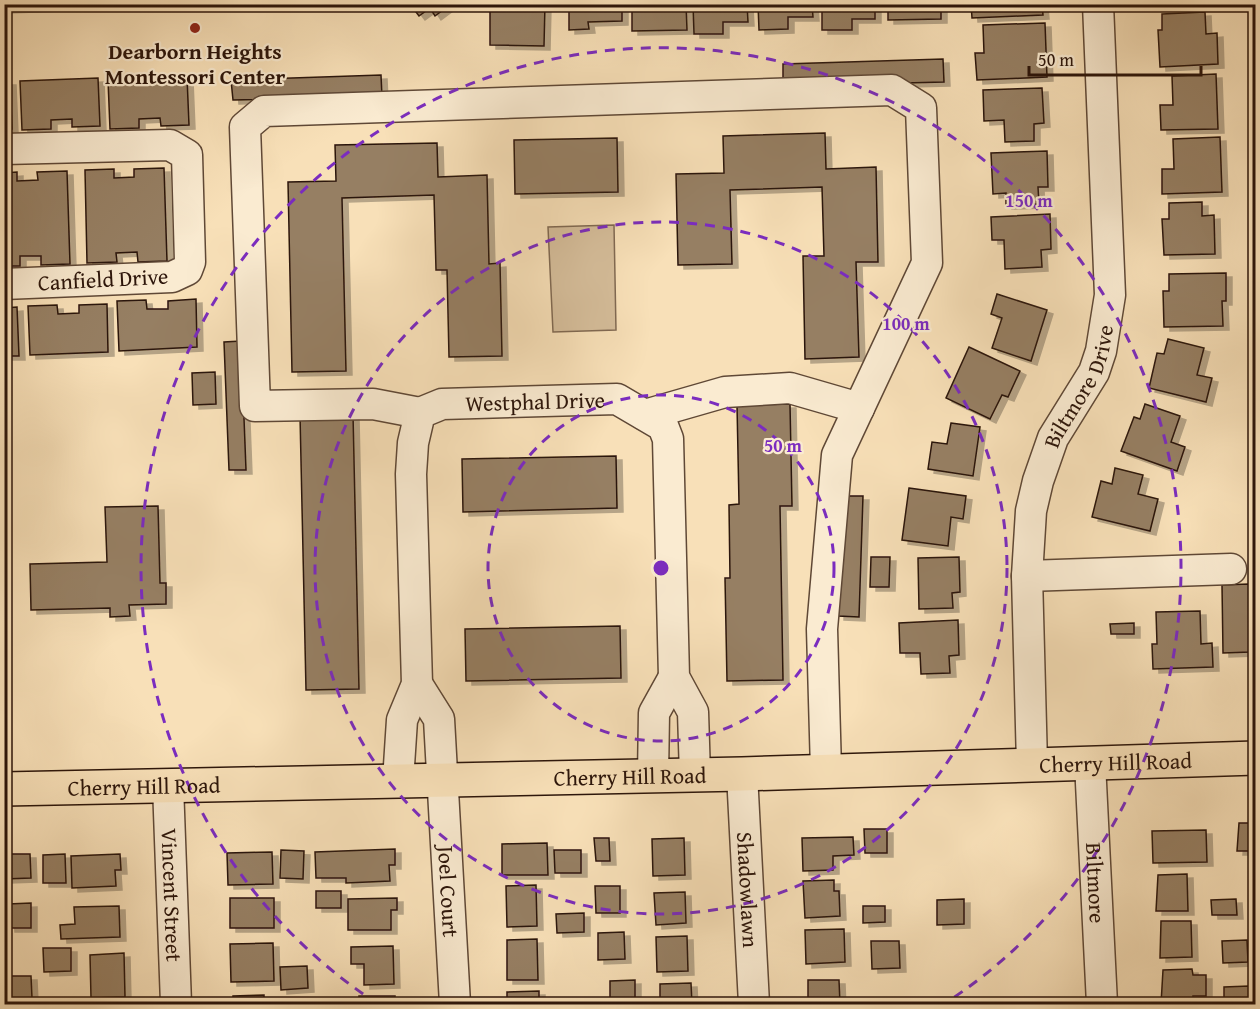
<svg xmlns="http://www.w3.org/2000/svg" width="1260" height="1009" viewBox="0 0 1260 1009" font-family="'Gentium Book Plus',serif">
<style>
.green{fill:#d5bd9a;stroke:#806952;stroke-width:1.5}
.building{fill:#967f64;stroke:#2c150a;stroke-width:1.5;filter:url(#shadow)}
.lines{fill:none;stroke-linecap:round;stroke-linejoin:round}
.minor-casing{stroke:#5f4836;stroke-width:33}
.major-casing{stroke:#2c150a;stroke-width:36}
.minor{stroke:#faebd1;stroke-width:30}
.major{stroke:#f8e0b8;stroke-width:33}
.ring{fill:none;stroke:#7b2cbf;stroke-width:3;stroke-dasharray:10 8}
.poi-dot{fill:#8f2418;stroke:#faebd1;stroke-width:2}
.labels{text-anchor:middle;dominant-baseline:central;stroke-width:4.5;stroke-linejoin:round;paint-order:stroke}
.poi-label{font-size:22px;font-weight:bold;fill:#2c150a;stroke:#faebd1}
.street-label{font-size:22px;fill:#2c150a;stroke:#faebd1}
.centre{fill:#7b2cbf;stroke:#faebd1;stroke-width:3}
.ring-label{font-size:18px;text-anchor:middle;font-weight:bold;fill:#7b2cbf;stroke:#faebd1;stroke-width:4.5;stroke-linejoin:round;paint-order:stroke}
</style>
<defs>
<filter id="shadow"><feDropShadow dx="6" dy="4" stdDeviation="0" flood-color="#0004"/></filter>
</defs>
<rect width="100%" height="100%" fill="#f8e0b8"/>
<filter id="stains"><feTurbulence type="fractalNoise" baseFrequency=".00333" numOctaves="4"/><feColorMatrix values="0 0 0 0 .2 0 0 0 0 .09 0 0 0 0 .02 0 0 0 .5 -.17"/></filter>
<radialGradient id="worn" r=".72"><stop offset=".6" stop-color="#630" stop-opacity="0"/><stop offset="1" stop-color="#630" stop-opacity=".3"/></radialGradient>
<path class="green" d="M614,225L616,330L553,332L548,227Z"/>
<g class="building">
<path d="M4,4H135L4,9Z"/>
<path d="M410,4H451L435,16L430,8L419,16Z"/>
<path d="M490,4H545L544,46L490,45Z"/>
<path d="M569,4H622V21L588,22L589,29L569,30Z"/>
<path d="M632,4H686L687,30L632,31Z"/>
<path d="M693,4H747L748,22H723V34H694Z"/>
<path d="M758,4H812L813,17H788V29L759,30Z"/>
<path d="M822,4H875V19H852V30H822Z"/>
<path d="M888,4H941V19L888,20Z"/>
<path d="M971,4H1042L1043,15L972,18Z"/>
<path d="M1205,12L1206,34L1217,33L1218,64L1160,67L1158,30H1162V14Z"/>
<path d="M1045,23L1047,77L977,80L975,53H984L983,25Z"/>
<path d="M943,59L944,82L783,86V64Z"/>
<path d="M1216,74L1218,129L1161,130L1160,105H1173L1172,76Z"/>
<path d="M381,75L382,97L233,100L231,80Z"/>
<path d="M187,77L189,125L161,126L160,118L139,119V128L110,129L108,80Z"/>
<path d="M98,78L100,126L72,127V119L51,120V129L22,130L20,81Z"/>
<path d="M4,81H10L12,129L4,130Z"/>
<path d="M1042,88L1044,123L1034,124V141L1005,142L1004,120L984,121L983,90Z"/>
<path d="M825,133L826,169L876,167L878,262H856L859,357L805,359L803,256H824L822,187L730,190L732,264L678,265L676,174L724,173L723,136Z"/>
<path d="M1220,137L1222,192L1162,194V169H1174L1173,139Z"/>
<path d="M617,138L618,192L515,194L514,140Z"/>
<path d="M437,143L438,177L487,175L489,264L500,263L502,356L449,357L447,270H436L434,195L342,198L346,371L292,372L288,182L336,181L335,145Z"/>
<path d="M1047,151L1048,187H1038L1039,204L1006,205V193L993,194L991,153Z"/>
<path d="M164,168L167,261L138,262L137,252L116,253L117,262L87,263L85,170L114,169V178L134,177V169Z"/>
<path d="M67,171L70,264L41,265V256H20V266H4V173L17,172V181L38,180L37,172Z"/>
<path d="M1202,202V216L1214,215L1215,254L1164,255L1162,219H1169V203Z"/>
<path d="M1050,214L1051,249L1041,250L1042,267L1005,269L1004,240H992L991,217Z"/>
<path d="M1226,273V301H1222L1223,326L1164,327L1163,291H1169V274Z"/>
<path d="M997,294L1047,310L1031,361L992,348L1002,318L991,314Z"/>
<path d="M196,299L197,347L119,351L117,301L146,300L147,309H168V301Z"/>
<path d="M107,304L108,352L30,355L28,306L57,305L58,314L79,313V305Z"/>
<path d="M17,307L19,356H4V308Z"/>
<path d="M1168,339L1204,348L1197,375L1212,378L1206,402L1149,388L1157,353L1164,354Z"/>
<path d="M241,341L246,470H229L224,342Z"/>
<path d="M969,347L1020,371L1008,397L1002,395L990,419L946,398Z"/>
<path d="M215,372L216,404L193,405L192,373Z"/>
<path d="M790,404L792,506H780L783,680L727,681L725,578H730L729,505L739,504L737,405Z"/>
<path d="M1145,404L1180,416L1171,442L1185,447L1177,471L1121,451L1134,417L1140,419Z"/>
<path d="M353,414L359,689L306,690L300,415Z"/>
<path d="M951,423L980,427L973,476L928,469L932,442L947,444Z"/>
<path d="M616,456L617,508L463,512L462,459Z"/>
<path d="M1115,468L1143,475L1138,494L1158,499L1150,531L1092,517L1101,481L1112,484Z"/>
<path d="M909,488L966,496L963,519L951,517L948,546L902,540Z"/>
<path d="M842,496H863L859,617L838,616Z"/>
<path d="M158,506L160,583H166V604L129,605L130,616L110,617V608L31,610L30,564L107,562L105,507Z"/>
<path d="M871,557H890L889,587H870Z"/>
<path d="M959,557L960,592L952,593L953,608L919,609L918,558Z"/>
<path d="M1249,584L1250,652L1223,653L1222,585Z"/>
<path d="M1200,611L1201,644L1212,643L1213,667L1153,669L1152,644H1157L1156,612Z"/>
<path d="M958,620L959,655L949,656L950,673L921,674L920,653H900L899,623Z"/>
<path d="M1134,623V634H1111L1110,624Z"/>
<path d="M620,626L621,678L466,681L465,629Z"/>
<path d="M1239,823H1254L1253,851H1237Z"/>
<path d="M864,829H887V853H865Z"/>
<path d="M1206,830L1207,862L1153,863L1152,831Z"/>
<path d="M853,837L854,855L833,856V870L803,871L802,838Z"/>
<path d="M594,838H609L610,861H596Z"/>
<path d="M684,838L685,875L653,876L652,839Z"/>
<path d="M547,843L548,875H502V844Z"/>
<path d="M395,849V865H389L390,881L346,883V878H316L315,852Z"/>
<path d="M281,850L304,851L303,879L280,878Z"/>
<path d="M554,850H581V873H555Z"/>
<path d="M272,852L273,884L228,885L227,853Z"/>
<path d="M4,854H30L31,878L4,879Z"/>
<path d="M65,854L66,883H43V855Z"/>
<path d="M120,854L121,870H115L116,886L72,888L71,856Z"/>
<path d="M1187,874L1188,911H1156L1158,875Z"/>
<path d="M834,880V891H839L840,916L805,918L803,881Z"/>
<path d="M536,885L537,926L507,927L506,886Z"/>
<path d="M595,886H620V913H596Z"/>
<rect x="316" y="891" width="25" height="17"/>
<path d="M685,892L686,923L656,925L654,893Z"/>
<rect x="230" y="898" width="44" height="30"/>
<path d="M397,898V910H391V930H348V899Z"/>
<path d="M964,899V924L937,925V900Z"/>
<path d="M1236,899L1237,915H1212L1211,900Z"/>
<path d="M31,903V928H9L8,904Z"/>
<path d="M119,906L120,937L61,939L60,925L75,924L74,907Z"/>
<path d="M863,906H885V922L863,923Z"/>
<path d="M584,913V932L557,933L556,914Z"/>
<path d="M1161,921H1191L1192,957L1160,958Z"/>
<path d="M844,929L845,962L806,964L805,930Z"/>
<path d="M624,932L625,959L598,960V933Z"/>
<path d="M687,936L688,971L657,972L656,937Z"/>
<path d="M537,939L538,980H507V940Z"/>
<path d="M1247,940L1248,962L1223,963L1222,941Z"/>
<path d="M871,941H899L900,968L872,969Z"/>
<path d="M273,943L274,981L231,982L230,944Z"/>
<path d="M393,946L394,984L364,985V964H351V947Z"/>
<path d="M43,948H71V971L44,972Z"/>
<path d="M124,953L125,997L91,998L90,955Z"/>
<path d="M307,966L308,988L281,990L280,967Z"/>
<path d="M1192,969L1193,975H1206V996H1193V1004H1161L1163,970Z"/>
<path d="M8,976H31L32,998H9Z"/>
<path d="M635,980V998L610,999V981Z"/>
<path d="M808,980H839L840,1004H808Z"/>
<path d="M691,983L692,1004H660V984Z"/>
<path d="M1249,986V1002L1224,1003V987Z"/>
<path d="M539,991V1004H507V992Z"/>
<path d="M264,995V1004H233V996Z"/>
<rect x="359" y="996" width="36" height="8"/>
<rect x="859" y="998" width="25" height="6"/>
<rect x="46" y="1001" width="24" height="3"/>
</g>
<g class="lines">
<g class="minor-casing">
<g id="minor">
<path d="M4,149L170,145L187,155L190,262L187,270L172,277L4,284"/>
<path d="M420,413L373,404L255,406L245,127L264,111L892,90L921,108L927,263L837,455L822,629L826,770"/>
<path d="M645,415L725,392L790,388L859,408"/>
<path d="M1027,576L1231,569"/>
<path id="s1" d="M417,684L439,719L455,1004"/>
<path id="s2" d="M1090,763L1102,1004"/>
<path id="s3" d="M1032,764L1027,576L1031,511L1038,481L1053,438L1094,372L1101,351L1110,295L1098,4"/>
<path id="s4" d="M742,774L754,1004"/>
<path d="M653,776L654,713L674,677"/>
<path id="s5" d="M398,781L402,720L417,684L411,474L413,443L420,413L442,404L617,399L663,426L668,439L674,677L693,712L695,775"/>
<path id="s6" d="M168,785L176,1004"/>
</g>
</g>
<g class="major-casing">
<g id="major">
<path id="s7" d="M4,789L742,774L1256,758"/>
</g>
</g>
<use href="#minor" class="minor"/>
<use href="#major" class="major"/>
</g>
<g class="ring">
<circle cx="661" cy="568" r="173"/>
<circle cx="661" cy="568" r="346"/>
<path d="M378 1004A520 520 0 1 1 944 1004"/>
</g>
<circle class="poi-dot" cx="195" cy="28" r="6"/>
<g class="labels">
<g class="poi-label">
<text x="195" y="51">Dearborn Heights<tspan x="195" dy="25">Montessori Center</tspan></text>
</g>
<g class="street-label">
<text transform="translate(103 279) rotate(-3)">Canfield Drive</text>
<text stroke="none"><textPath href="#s3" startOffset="388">Biltmore Drive</textPath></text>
<text stroke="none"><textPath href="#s5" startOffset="489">Westphal Drive</textPath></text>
<text stroke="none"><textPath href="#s7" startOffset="1112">Cherry Hill Road</textPath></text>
<text stroke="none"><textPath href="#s7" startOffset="626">Cherry Hill Road</textPath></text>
<text stroke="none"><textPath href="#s7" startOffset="140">Cherry Hill Road</textPath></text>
<text stroke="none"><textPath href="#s2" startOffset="120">Biltmore</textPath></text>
<text stroke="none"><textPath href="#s4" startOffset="116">Shadowlawn</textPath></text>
<text stroke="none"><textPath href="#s1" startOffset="214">Joel Court</textPath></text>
<text stroke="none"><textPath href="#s6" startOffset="110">Vincent Street</textPath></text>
</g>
</g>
<circle cx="661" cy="568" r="9" class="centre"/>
<g class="ring-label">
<text x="1029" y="207">150 m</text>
<text x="906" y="330">100 m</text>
<text x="783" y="452">50 m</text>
</g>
<rect width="1260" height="1009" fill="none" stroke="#f8e0b8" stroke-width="24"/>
<rect x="6" y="6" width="1248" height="997" fill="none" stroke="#2c150a" stroke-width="3"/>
<rect x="12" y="12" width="1236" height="985" fill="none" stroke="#2c150a" stroke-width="1.5"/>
<path d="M1029 66v9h172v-9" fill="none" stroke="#2c150a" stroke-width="3"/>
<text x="1038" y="66" font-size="18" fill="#2c150a" stroke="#faebd1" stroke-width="4.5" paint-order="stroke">50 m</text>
<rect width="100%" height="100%" filter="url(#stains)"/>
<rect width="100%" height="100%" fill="url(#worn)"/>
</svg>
